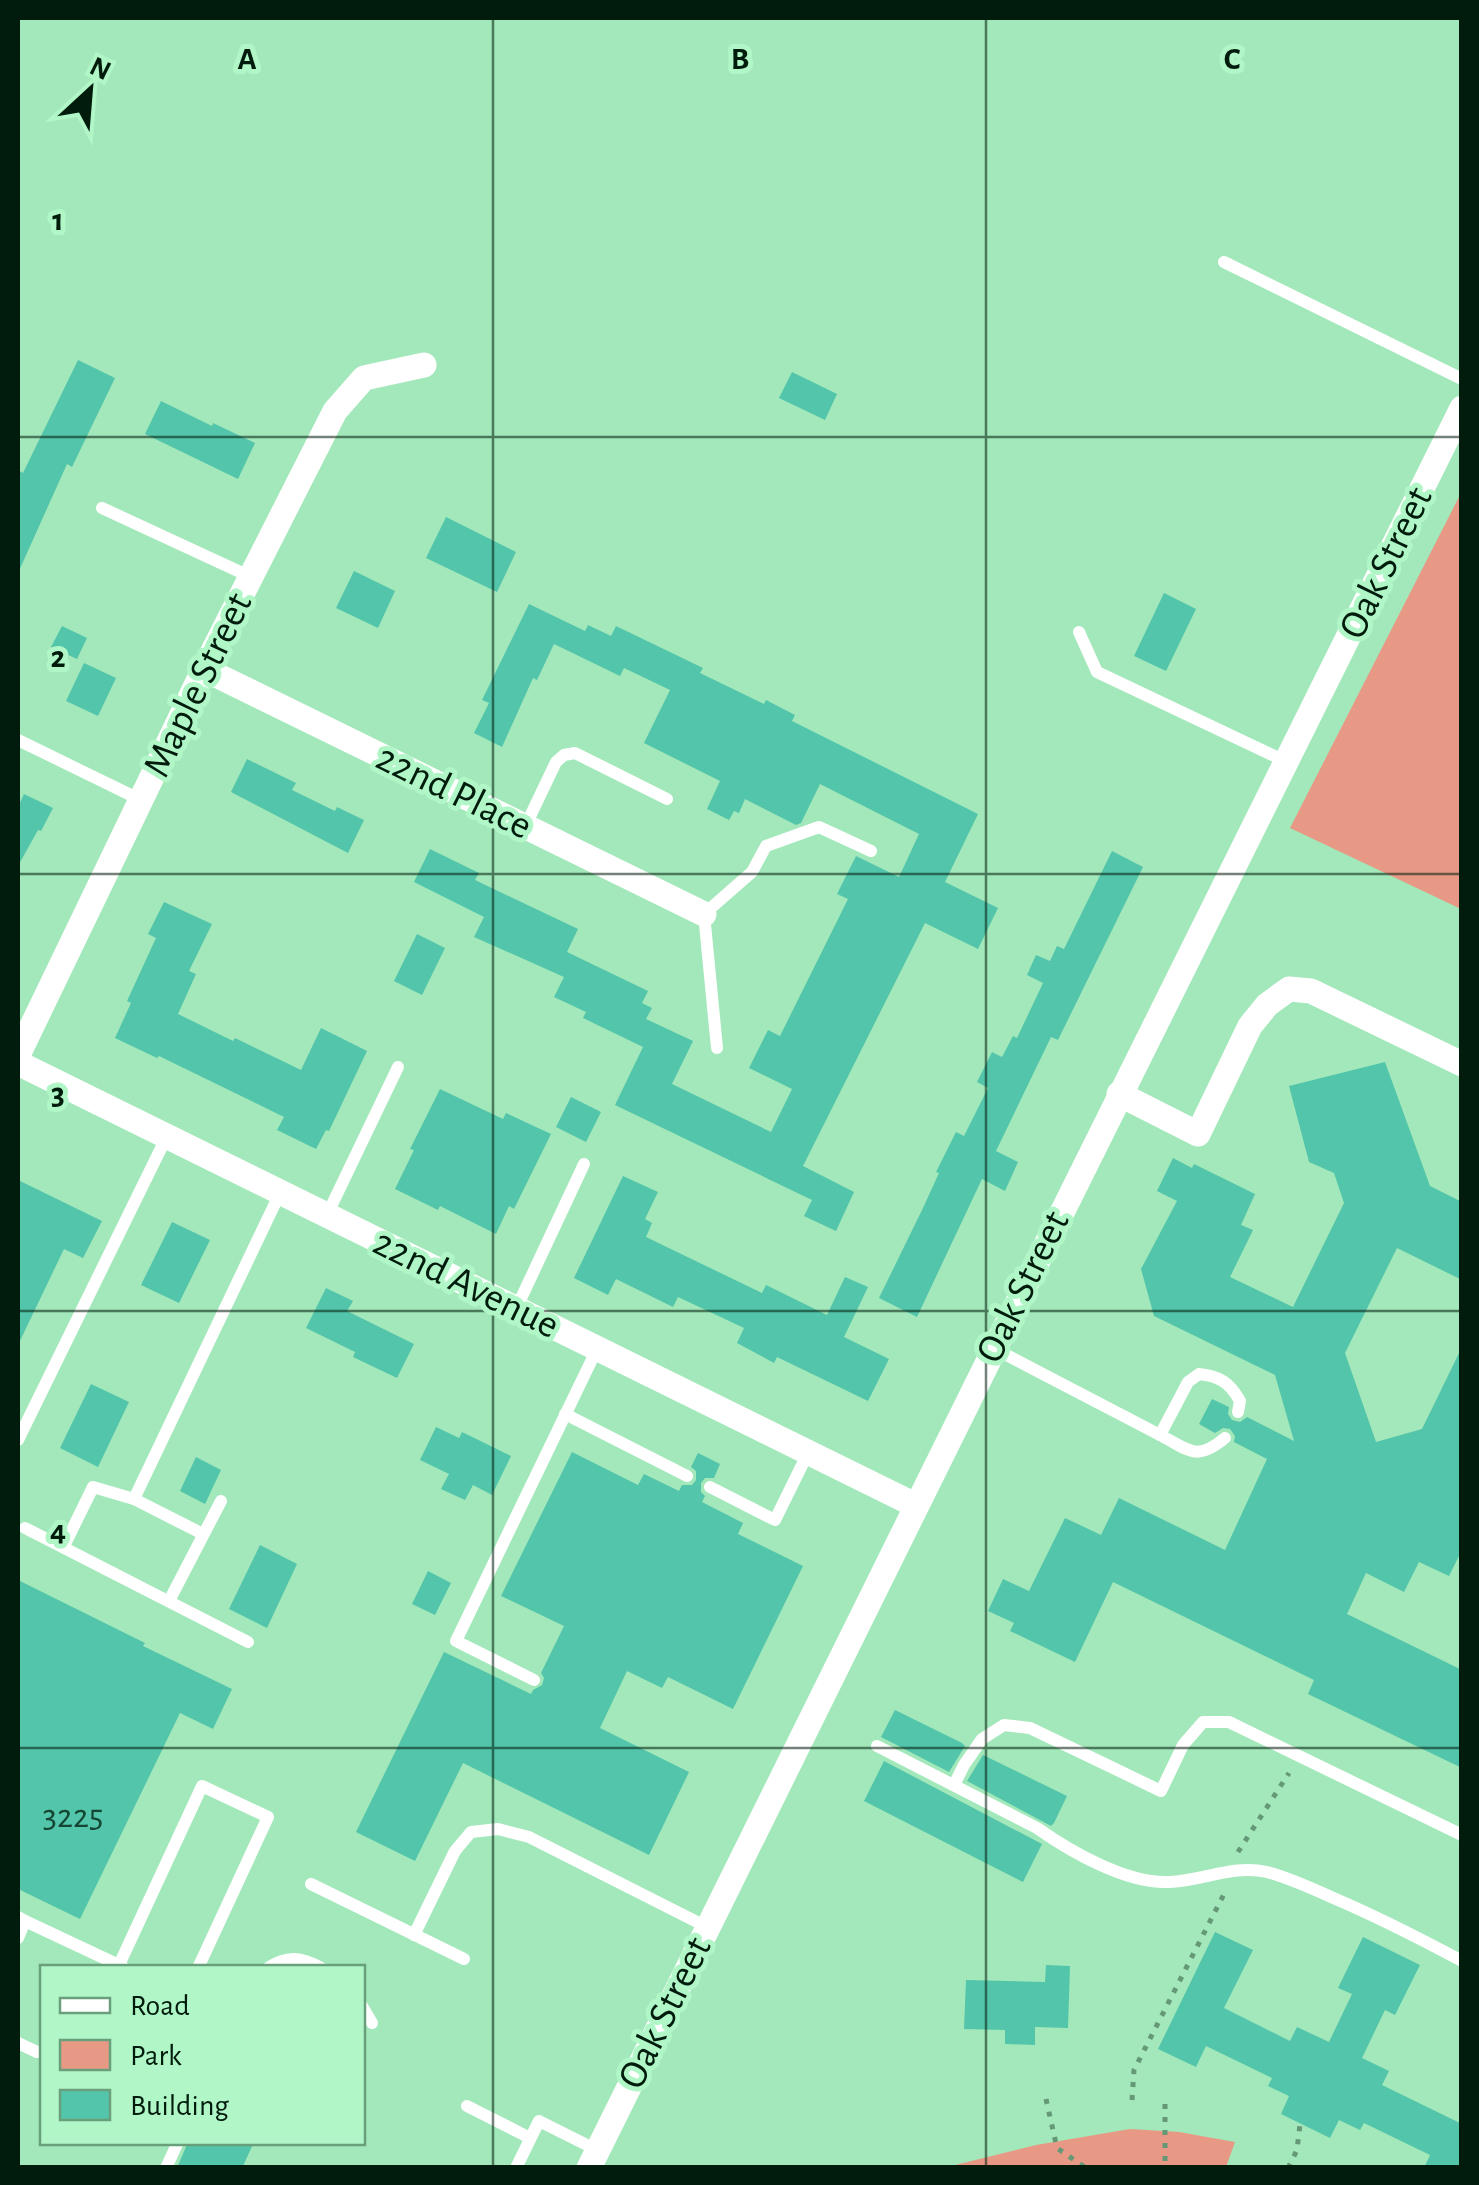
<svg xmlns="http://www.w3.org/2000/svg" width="1479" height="2185" viewBox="0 0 1479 2185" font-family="'Alegreya Sans',sans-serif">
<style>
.green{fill:#e89985}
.building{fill:#52c5aa}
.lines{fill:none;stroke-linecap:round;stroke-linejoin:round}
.path{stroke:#649876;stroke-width:5;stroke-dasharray:5 8;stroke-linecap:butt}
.service{stroke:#fff;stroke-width:12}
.minor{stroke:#fff;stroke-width:25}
.grid{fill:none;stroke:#011c0c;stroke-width:2.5;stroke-opacity:0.55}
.labels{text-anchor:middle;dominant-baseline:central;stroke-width:10;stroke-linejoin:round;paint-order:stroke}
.number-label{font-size:35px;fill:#154634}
.street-label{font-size:40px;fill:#011c0c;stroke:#b0f6c7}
.grid-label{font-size:32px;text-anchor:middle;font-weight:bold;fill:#011c0c;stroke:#b0f6c7;stroke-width:10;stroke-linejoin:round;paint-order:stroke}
</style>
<rect width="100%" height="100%" fill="#a3e8ba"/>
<g class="green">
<path d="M1461,493V909L1290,828Z"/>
<path d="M1130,2129L1179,2132L1235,2142L1226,2167H947L1036,2145Z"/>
</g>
<g class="building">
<path d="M78,360L115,378L72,467L67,464L18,573V470L23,473Z"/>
<path d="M792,372L837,394L825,420L779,398Z"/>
<path d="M161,401L212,426L213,423L255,443L238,479L145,434Z"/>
<path d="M446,517L516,552L497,592L426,558Z"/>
<path d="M354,571L395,591L378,628L336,608Z"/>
<path d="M1164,593L1196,609L1166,671L1134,656Z"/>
<path d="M529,604L585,631L588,625L611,636L616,626L703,668L700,673L764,704L766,700L795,715L792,721L978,814L945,882L998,908L978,949L925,923L803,1166L854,1192L836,1231L804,1216L812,1200L615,1105L643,1047L583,1018L586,1012L554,997L564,977L474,937L484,917L414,882L430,849L479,873L475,880L578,929L567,952L648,991L642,1003L652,1008L646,1019L693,1041L672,1084L771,1132L792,1089L749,1068L768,1030L780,1036L848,899L837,894L856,856L899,877L919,834L820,784L801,823L796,825L745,799L739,813L734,811L729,820L707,809L720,781L644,743L670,690L624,668L620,676L554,644L537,680L533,678L502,747L474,733L489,703L482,700Z"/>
<path d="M62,626L87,638L77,659L51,647Z"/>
<path d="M84,663L116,678L98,716L66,701Z"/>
<path d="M247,759L296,783L292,790L335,811L337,807L364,820L348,853L231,792Z"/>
<path d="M24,794L53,808L41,831L38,830L18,866V807Z"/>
<path d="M1112,851L1143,867L1058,1040L1051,1037L996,1151L1018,1162L1005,1191L982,1179L917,1317L879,1298L923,1208L939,1173L936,1172L956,1132L964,1136L988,1088L977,1082L992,1052L1002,1057L1013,1036L1017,1038L1043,983L1027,975L1036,955L1050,961L1057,946L1064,949Z"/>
<path d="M164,902L212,924L189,971L196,974L178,1014L233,1041L235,1038L301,1070L321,1028L367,1051L329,1131L326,1130L316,1149L277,1130L284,1117L159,1056L157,1058L115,1038L131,1003L127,1001L156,938L148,934Z"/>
<path d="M417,934L445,948L422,995L394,981Z"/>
<path d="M1385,1062L1430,1186L1462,1202V1280L1397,1248L1345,1353L1376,1442L1422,1429L1462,1347V1550L1449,1576L1419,1562L1404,1592L1366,1573L1347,1614L1462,1670V1768L1308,1694L1314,1680L1113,1582L1075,1662L1010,1631L1014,1623L988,1611L1003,1579L1029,1591L1065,1518L1101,1535L1119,1498L1225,1550L1267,1459L1234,1442L1235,1436L1230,1429L1223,1428L1215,1433L1199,1424L1212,1399L1229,1407L1228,1414L1232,1420L1240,1422L1247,1417L1294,1441L1275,1375L1154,1316L1141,1269L1177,1201L1157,1191L1173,1158L1192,1168L1194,1164L1255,1194L1241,1225L1253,1230L1230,1277L1293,1307L1344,1203L1334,1173L1309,1162L1289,1086Z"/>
<path d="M440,1089L503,1119L506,1113L551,1134L514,1209L509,1206L496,1234L440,1206L438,1210L395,1189L414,1150L410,1149Z"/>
<path d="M571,1097L601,1112L586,1142L556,1127Z"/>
<path d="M623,1176L658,1192L645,1219L652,1223L646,1237L762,1293L766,1285L827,1315L845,1277L868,1287L844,1337L889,1359L868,1401L777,1357L774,1363L737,1343L744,1328L678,1297L673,1307L616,1279L608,1295L574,1278Z"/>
<path d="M18,1180L102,1221L83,1258L64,1249L18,1345Z"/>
<path d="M172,1222L210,1240L179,1303L141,1285Z"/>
<path d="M326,1288L353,1301L347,1311L414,1344L397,1378L353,1357L355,1352L306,1328Z"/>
<path d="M91,1384L129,1402L98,1467L60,1448Z"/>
<path d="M436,1427L459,1438L462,1432L511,1456L492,1495L473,1485L465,1500L441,1489L449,1474L420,1460Z"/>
<path d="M572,1452L638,1485L644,1474L679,1491L682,1485H692L696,1480V1471L691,1467L698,1453L720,1464L714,1478H705L701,1483V1492L705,1496L702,1502L743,1523L738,1534L803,1566L733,1709L668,1677L662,1688L627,1671L600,1728L689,1772L649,1855L463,1763L415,1861L356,1832L444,1652L531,1694L533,1690L542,1685L544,1678L541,1673L564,1626L501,1596Z"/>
<path d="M196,1457L221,1470L205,1504L180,1491Z"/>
<path d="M260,1545L297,1564L267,1628L229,1609Z"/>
<path d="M428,1571L451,1583L435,1615L412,1604Z"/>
<path d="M18,1580L145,1643L143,1646L232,1689L213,1729L180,1713L80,1919L18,1889Z"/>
<path d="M895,1710L962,1743L965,1746L949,1772L881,1737Z"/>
<path d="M983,1755L1067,1796L1054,1823L1051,1826L967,1781Z"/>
<path d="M884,1761L1042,1844L1023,1882L864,1801Z"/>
<path d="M1215,1932L1253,1950L1224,2008L1290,2041L1297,2027L1329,2042L1352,1994L1338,1988L1363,1937L1420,1965L1395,2015L1385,2010L1362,2058L1389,2071L1382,2085L1462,2124V2168H1424L1430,2155L1364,2123L1360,2130L1339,2120L1330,2138L1281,2114L1289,2096L1268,2086L1272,2078L1206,2046L1196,2067L1158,2049Z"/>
<path d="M1046,1965L1070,1966L1068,2028L1035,2027V2045L1005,2044V2030L964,2029L966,1980L1045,1982Z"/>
<path d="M188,2142H254L242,2168H177Z"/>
</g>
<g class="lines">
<g class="path">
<path d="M1238,1852L1289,1773"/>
<path d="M1046,2099L1057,2148L1086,2168"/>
<path d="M1132,2100L1134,2070L1224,1894"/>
<path d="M1165,2104V2168"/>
<path d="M1288,2168L1297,2150L1300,2124"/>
</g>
<g class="service">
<path d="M1224,262L1462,379"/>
<path d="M102,508L251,577"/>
<path d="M1079,632L1097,672L1287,762"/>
<path d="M18,740L141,800"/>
<path d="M525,827L556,762L564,755L575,753L667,799"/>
<path d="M717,1048L704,914L752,872L766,846L819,827L871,851"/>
<path d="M327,1215L398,1067"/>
<path d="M516,1309L584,1164"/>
<path d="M993,1348L1160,1435"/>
<path d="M565,1414L687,1476"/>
<path d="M1225,1438C1196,1462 1189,1450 1160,1435L1188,1382L1199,1374C1220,1376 1230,1383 1240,1401L1238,1412"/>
<path d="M18,1440L167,1136"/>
<path d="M710,1487L775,1520L808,1453"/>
<path d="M134,1499L203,1534"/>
<path d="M25,1528L248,1642"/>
<path d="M64,1546L93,1487L134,1499L280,1193"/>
<path d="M169,1601L221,1501"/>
<path d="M534,1680L456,1641L597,1349"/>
<path d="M877,1746L1037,1828C1071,1852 1127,1884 1169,1882C1203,1881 1233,1864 1267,1872C1289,1878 1311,1888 1331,1897C1376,1916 1419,1938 1462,1961"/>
<path d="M954,1785L964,1765L982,1739L1004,1725L1030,1728L1161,1791L1183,1745L1203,1722H1229L1462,1835"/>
<path d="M311,1884L464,1959"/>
<path d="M18,1917L25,1921L18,1938"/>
<path d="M25,1921L123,1967"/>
<path d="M414,1935L455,1851L471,1832L498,1829L529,1837L707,1927"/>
<path d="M119,1965L202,1786L268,1817L198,1968"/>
<path d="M268,1968C287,1955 302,1957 321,1968"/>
<path d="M362,2006L372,2023"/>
<path d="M18,2043L37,2052"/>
<path d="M467,2106L530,2138"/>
<path d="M166,2168L178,2142"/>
<path d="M516,2168L539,2121L597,2150"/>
</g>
<g class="minor">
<path d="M204,669L704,914"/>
<path d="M18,1055L204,669L335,411L364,378L424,365"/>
<path d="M18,1063L915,1505"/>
<path d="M1119,1094L1198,1134L1250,1026L1267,1005L1289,989L1311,991L1462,1064"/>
<path d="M589,2168C876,1579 1173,996 1462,408"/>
</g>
</g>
<path class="grid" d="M493,18V2168M986,18V2168M18,437H1462M18,874H1462M18,1311H1462M18,1748H1462"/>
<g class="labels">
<g class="number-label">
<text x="73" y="1816">3225</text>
</g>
<g class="street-label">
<text transform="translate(1386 563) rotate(-64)">Oak Street</text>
<text transform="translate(198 685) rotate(-64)">Maple Street</text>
<text transform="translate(454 792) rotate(26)">22nd Place</text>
<text transform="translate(466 1284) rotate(26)">22nd Avenue</text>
<text transform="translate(1023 1287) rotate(-64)">Oak Street</text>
<text transform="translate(665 2013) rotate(-64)">Oak Street</text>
</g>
</g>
<g class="grid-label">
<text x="247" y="69">A</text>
<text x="740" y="69">B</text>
<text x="1232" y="69">C</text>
<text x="58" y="230">1</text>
<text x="58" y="667">2</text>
<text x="58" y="1104">3</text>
<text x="58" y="1541">4</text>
</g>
<rect width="1479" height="2185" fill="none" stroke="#011c0c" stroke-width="40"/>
<rect x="40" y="1965" width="325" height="180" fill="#b0f6c7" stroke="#6a9f7c" stroke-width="2.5"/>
<rect x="60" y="1998" width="50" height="15" fill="#ffffff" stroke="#6a9f7c" stroke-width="2.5"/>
<text x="130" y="2015" font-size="30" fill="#011c0c">Road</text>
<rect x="60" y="2040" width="50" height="30" fill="#e89985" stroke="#6a9f7c" stroke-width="2.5"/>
<text x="130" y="2065" font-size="30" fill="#011c0c">Park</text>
<rect x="60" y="2090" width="50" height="30" fill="#52c5aa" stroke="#6a9f7c" stroke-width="2.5"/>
<text x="130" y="2115" font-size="30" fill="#011c0c">Building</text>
<g transform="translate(90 90) rotate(26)" stroke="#b0f6c7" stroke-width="8" paint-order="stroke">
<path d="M0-8L18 38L0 25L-18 38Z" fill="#011c0c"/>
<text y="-15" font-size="28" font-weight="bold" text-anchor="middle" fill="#011c0c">N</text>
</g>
</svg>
